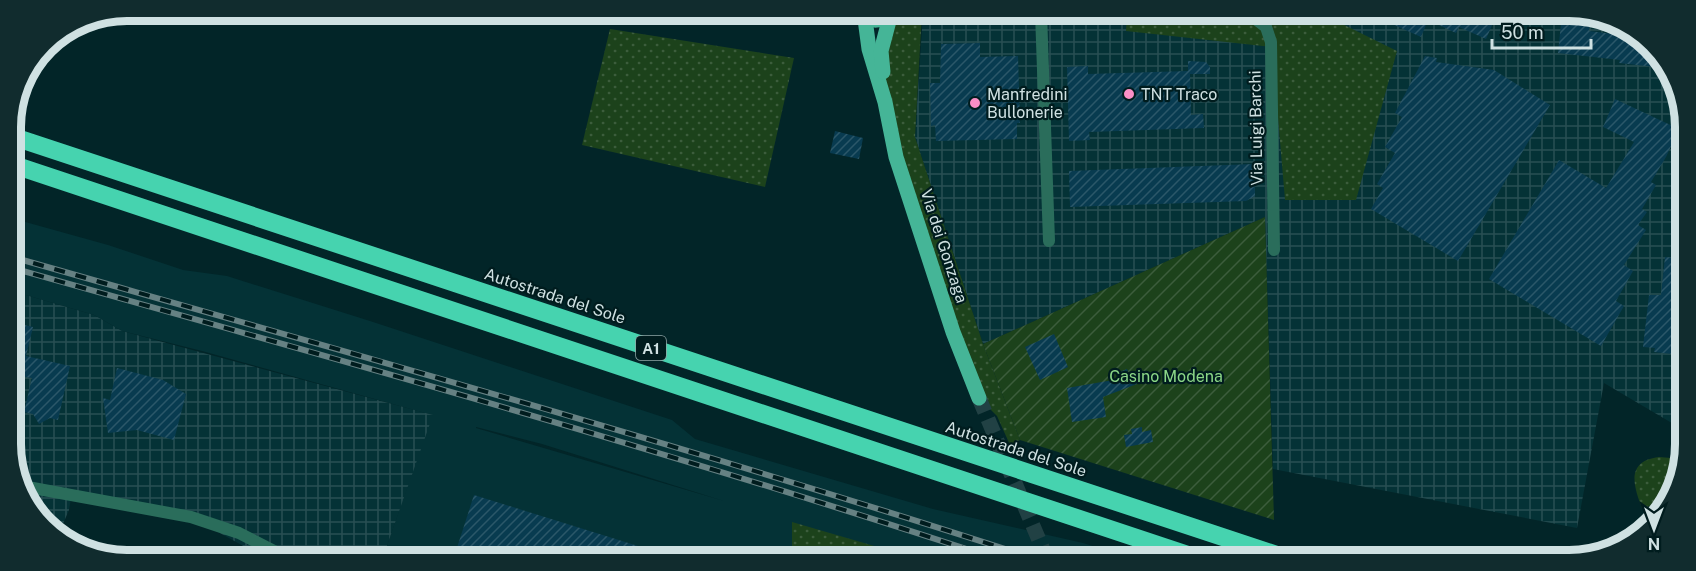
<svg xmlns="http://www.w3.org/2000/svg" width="1696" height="571" viewBox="0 0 1696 571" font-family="'Public Sans',sans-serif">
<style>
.built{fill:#043236;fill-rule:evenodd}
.industrial{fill:url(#industrial-grid)}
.grass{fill:url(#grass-dots)}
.garden{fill:url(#garden-furrows)}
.building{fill:url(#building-hatch)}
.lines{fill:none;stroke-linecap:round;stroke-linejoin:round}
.major-tunnel{stroke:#214144;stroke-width:15;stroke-dasharray:15 8;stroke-linecap:butt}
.minor{stroke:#2a6d5b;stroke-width:12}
.major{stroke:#45b597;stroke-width:15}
.highway{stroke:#46d3af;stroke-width:18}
.rail-casing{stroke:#668183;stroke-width:6}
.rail{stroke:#001c1e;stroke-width:4;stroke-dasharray:11;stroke-linecap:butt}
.poi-dot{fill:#fb8fc6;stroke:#001c1e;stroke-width:2}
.labels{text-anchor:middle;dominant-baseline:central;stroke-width:4.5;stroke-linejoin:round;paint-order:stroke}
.shield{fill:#001c1e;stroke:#91a6a7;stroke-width:1.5}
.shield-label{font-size:15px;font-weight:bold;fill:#cfe1e2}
.poi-label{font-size:16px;fill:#cfe1e2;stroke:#001c1e;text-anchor:start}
.street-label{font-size:16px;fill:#cfe1e2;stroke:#001c1e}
.park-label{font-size:16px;fill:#8bd787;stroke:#001c1e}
.rim{fill:none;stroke:#cfe1e2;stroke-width:8}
</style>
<defs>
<pattern id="industrial-grid" width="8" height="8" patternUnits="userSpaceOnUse" patternTransform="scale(1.5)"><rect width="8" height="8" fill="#043236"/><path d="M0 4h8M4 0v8" fill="none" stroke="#284f53"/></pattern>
<pattern id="grass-dots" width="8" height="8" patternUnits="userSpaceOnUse" patternTransform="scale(1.5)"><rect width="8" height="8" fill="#1c421b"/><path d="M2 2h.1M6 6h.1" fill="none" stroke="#3c5d3c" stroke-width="1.8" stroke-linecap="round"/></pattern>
<pattern id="garden-furrows" width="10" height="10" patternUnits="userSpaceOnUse" patternTransform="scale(1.5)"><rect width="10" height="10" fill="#1c421b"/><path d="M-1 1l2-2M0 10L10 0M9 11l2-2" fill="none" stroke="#3c5d3c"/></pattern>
<pattern id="building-hatch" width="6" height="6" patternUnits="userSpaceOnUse" patternTransform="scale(1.5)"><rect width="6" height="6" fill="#083b50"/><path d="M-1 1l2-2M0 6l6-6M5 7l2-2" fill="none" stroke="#2b5769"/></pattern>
</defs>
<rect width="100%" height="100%" fill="#022528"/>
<path class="built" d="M11,218L108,245L183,270L227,276L370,321L672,420L695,439L933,509L1083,543L1135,559L383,557L432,415L202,351L122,331L94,315L12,291ZM476,427L542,444L724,501L476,428Z"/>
<g class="industrial">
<path d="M923,13L1600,15L1656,50L1683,104L1682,429L1604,383L1577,528L1273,469L1265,217L983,344L915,137Z"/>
<path d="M12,291L94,315L122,331L433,415L383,557H263L191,517L71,498L69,510L59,533L40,521L13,467Z"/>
</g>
<g class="grass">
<path d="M899,13H922L915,137L983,344L1020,440L1010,445L997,416L979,398L896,157L881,51Z"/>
<path d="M1127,13L1322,14L1397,51L1356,200H1285L1272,47L1126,31Z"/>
<path d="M610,29L794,58L765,187L582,145Z"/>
<path d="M1659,457L1671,458L1681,463V475L1657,511L1654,505L1642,508C1633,485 1626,461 1659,457Z"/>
<path d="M792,522L919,559L792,558Z"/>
</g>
<path class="garden" d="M1265,217L1274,520L1020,440L983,344Z"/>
<g class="building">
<path d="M1370,14H1497L1486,39L1459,27L1456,33L1428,20L1421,37Z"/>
<path d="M1562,14L1591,15L1589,31L1622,35V29L1656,50L1665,68L1619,63L1620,60L1558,53Z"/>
<path d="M980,43V57L1018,56L1020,123H1017V139L936,141L935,125L931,126L930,83H940L941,44Z"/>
<path d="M1425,56L1437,58L1436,62L1494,70L1550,105L1458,261L1371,209L1383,188L1377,184L1395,153L1385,147L1402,117L1395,113Z"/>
<path d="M1188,61L1206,62L1210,67V74H1190L1191,115L1203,114L1204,128L1089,132L1090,140L1069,141L1067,67L1088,66V74L1188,71Z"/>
<path d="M1615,99L1679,129L1666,157L1651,182L1656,185L1642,209L1647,212L1638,225L1646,230L1624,265L1633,271L1616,301L1624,306L1601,346L1489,279L1559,160L1606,188L1634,142L1603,127Z"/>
<path d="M835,131L863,138L859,159L830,153Z"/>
<path d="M1254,164L1255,196L1246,201L1070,207L1069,171Z"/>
<path d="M1665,257L1683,259L1682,355L1654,352L1655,348L1643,347L1649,295H1661Z"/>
<path d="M12,322L33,327L26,356L70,366L58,420L50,418L39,424L33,414L24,412L32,378L12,375Z"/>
<path d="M1054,334L1068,367L1040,380L1025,347Z"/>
<path d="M117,368L163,380L186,394L174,440L137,430L108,433L103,398L110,400Z"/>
<path d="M1127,369L1129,374L1138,371L1142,382L1103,397L1106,417L1072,422L1067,388L1119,379L1117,373Z"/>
<path d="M1142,427V432L1151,430L1153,442L1126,447L1124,435L1132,434L1131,429Z"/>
<path d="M474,495L667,555L666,558L454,557Z"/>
</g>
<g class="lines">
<path class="major-tunnel" d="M979,398L1047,559"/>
<g class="minor">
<path d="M671,12C704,19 734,18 767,12"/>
<path d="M1041,13L1049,241"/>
<path d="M1249,14L1266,27L1271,42L1274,250"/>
<path d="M22,486L191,517L239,533L286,557"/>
</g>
<g class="major">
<path d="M853,13C867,22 882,23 896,13"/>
<path d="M865,19L869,49L885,102L896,157L953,332L979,398"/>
<path d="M883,72L881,51L890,17"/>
</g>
<g class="highway">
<path d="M11,136L1292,560"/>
<path d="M11,164L1200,559"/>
</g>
<g class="rail-casing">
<g id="rail">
<path d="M12,257C354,354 697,449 1036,559"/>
<path d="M12,268C341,360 671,452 997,559"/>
</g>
</g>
<use href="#rail" class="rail"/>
</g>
<g class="poi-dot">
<circle cx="1129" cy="94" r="6"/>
<circle cx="975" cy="103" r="6"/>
</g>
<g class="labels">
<rect class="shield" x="636" y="336" width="30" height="24" rx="4.5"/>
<g class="shield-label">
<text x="651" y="348">A1</text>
</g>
<g class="poi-label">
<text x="987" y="94">Manfredini<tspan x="987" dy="18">Bullonerie</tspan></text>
<text x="1141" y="94">TNT Traco</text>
</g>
<g class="street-label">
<text transform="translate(1256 128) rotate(-91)">Via Luigi Barchi</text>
<text transform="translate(944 246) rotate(72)">Via dei Gonzaga</text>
<text transform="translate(555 296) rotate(18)">Autostrada del Sole</text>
<text transform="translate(1016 449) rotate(18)">Autostrada del Sole</text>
</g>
<g class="park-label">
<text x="1166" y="376">Casino Modena</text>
</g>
</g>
<path d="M0 0H1696V571H0ZM127 21H1569A106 106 0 0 1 1675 127V444A106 106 0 0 1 1569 550H127A106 106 0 0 1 21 444V127A106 106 0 0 1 127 21Z" fill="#112c2e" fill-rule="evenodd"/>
<path class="rim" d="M127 21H1569A106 106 0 0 1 1675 127V444A106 106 0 0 1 1569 550H127A106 106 0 0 1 21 444V127A106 106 0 0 1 127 21Z"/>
<g transform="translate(1654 529) rotate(180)" stroke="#001c1e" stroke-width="4.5" paint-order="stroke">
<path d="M0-4.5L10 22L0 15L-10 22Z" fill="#cfe1e2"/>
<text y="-9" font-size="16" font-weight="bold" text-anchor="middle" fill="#cfe1e2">N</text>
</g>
<path d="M1492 39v9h99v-9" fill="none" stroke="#cfe1e2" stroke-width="3"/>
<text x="1501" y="39" font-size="18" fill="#cfe1e2" stroke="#001c1e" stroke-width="4.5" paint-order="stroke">50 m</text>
</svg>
